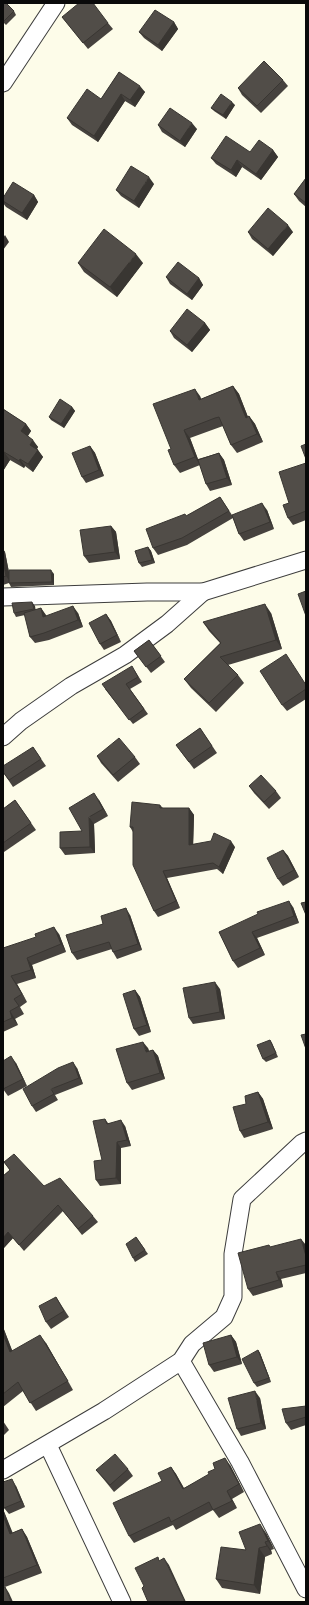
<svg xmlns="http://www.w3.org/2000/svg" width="309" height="1605" viewBox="0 0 309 1605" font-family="Literata,serif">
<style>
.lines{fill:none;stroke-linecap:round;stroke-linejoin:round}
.minor-casing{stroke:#3d3d3d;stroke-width:19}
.minor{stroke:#fff;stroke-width:17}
.wall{fill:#46423e}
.shaded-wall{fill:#393632}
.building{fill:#514d48;stroke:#393632}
</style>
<rect width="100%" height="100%" fill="#fdfce9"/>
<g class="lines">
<g class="minor-casing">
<g id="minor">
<path d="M3,83L56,3"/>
<path d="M3,597L147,592H203L306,560"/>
<path d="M3,737L21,721L71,686L125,655L167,624L203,592"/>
<path d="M181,1361L240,1462L306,1589"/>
<path d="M48,1445L122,1602"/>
<path d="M3,1470L104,1411L181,1361L192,1344L224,1317L233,1297V1254L242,1199L302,1143L306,1141"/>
</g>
</g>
<use href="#minor" class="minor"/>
</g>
<g class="wall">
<path d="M3,3L14,11L16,15L6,25L3,22Z"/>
<path d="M62,17L108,23L113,29L88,49L67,23Z"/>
<path d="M174,22L178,29L162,51L144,38L139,32Z"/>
<path d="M119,72L145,92L135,107L125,101L98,142L72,125L67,118L101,99Z"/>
<path d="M283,80L288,86L261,113L242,95L238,88Z"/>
<path d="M235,105L226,119L214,111L211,108Z"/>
<path d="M158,125L197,129L185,147L162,132Z"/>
<path d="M273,150L278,157L261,180L242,167L236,177L216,164L211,158L250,152Z"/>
<path d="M306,178V207L299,201L294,194Z"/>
<path d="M154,184L139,208L121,196L116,190Z"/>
<path d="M34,195L38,202L27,220L6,207L3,203V198Z"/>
<path d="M248,232H293L273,256L252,239Z"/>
<path d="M78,263H143L117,297L84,272Z"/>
<path d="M166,277L199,278L203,285L192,300L170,284Z"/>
<path d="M205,323L210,330L192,352L174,338L170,331Z"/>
<path d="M233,386L239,394L248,417L249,416L255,424L263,442L237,453L231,445L223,426L190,438L198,459L219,453L224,460L232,485L210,491L206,484L200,465L180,473L174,465L171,449L200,396L201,399Z"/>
<path d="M72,407L75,411L64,428L51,420L49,417Z"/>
<path d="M3,409L26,424L31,431L28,436L38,447L37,449L43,457L33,472L25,466L24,468L10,460L3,471Z"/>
<path d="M90,446L95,453L104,476L86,483L82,477Z"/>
<path d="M306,463V520L293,525L288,518L289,503Z"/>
<path d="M220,497L232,515L267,510L274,529L244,541L239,534L233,518L187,545L158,555L153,548L187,516Z"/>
<path d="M111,526L116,532L120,559L89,563L84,556Z"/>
<path d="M148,547L151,551L155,563L142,567L139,563Z"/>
<path d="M3,549L5,552L9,572L54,574V585L11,587L9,583L3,585Z"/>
<path d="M35,606V610L41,608L46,616L78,613L83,627L49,640L35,643L30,637L25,615L16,617L14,613Z"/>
<path d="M271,613L282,649L228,665L238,675L244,683L216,712L191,688L184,679L220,643L209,631L203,622Z"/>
<path d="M106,614L111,621L121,642L104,650L100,644Z"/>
<path d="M149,640L165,662L151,673L134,651Z"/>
<path d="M135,671L142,682L130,689L148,714L133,724L105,689Z"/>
<path d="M306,685V699L287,711L282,705Z"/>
<path d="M200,728L217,753L194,769L176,745Z"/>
<path d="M33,747L46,766L13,787L3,772Z"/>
<path d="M97,756L135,757L140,764L118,782L101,763Z"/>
<path d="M249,786L276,791L281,798L269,809L254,793Z"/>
<path d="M15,800L36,830L4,852L3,850V809Z"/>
<path d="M99,800L108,816L94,824L95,853L65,855L60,848L82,831Z"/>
<path d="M160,805L163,808H189L194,815L193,844L235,847L223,874L217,869L167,878L180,908L158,917L154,911L133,832L130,827Z"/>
<path d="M283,850L288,856L299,877L283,886L278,879Z"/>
<path d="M293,907L299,923L257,938L265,955L238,968L233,961L219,932Z"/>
<path d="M130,915L142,950L117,959L113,952L112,949L77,960L72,953L103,924Z"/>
<path d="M59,934L66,952L32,965L36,978L17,984L27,1002L20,1007L24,1014L15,1019L18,1025L3,1032V948Z"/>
<path d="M220,989L225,1019L193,1024L189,1018Z"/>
<path d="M135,990L140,997L151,1032L139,1036L134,1029Z"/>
<path d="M270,1040L272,1043L278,1057L266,1062L263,1059Z"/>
<path d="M148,1048L149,1051L153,1050L158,1056L165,1079L132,1090L127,1083Z"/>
<path d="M16,1063L27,1086L8,1096L3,1089Z"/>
<path d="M77,1068L83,1084L55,1095L58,1100L36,1112L32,1106Z"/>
<path d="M258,1092L263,1099L273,1129L244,1138L240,1131L246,1104Z"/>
<path d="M105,1119L108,1123L125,1126L131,1146L121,1148V1184L100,1186L96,1180L102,1160Z"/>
<path d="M4,1162L93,1216L98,1222L82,1235L63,1211L24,1251L13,1238L3,1249V1176L10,1170Z"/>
<path d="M136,1237L148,1254L135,1262L133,1258Z"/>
<path d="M306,1245V1273L281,1279L283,1287L253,1296L248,1289L270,1247Z"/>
<path d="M56,1297L69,1317L51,1329L46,1322Z"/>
<path d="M3,1327L12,1351L46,1343L73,1390L36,1411L23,1391L3,1407Z"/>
<path d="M231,1335L236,1342L242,1364L214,1372L209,1365Z"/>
<path d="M258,1350L260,1353L271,1382L257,1387L254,1383Z"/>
<path d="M260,1398L266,1429L241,1436L237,1429Z"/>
<path d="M306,1406V1425L291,1430L286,1423Z"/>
<path d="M3,1421L9,1430L3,1436Z"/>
<path d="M230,1465L244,1492L232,1499L237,1508L219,1518L213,1510L176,1530L173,1525L134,1543L129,1536L162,1481L171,1467L176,1474L184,1488Z"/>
<path d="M128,1469L133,1476L114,1492L101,1476L96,1470Z"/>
<path d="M16,1486L25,1507L9,1514L4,1508Z"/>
<path d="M3,1509L12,1533L22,1529L27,1537L42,1573L5,1587L9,1593L3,1585Z"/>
<path d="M266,1533L274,1549L271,1550L272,1554L265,1557L260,1594L222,1588L216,1579L246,1550Z"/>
</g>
<g class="shaded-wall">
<path d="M174,22L178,29L162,51L158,45Z"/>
<path d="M140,86L145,92L135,107L130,100Z"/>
<path d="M121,94L125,101L98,142L94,136Z"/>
<path d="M232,102L235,105L226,119L223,115Z"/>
<path d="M192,123L197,129L185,147L180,141Z"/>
<path d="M273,150L278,157L261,180L256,174Z"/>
<path d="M237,160L242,167L236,177L231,170Z"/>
<path d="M149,177L154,184L139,208L134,201Z"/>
<path d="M34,195L38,202L27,220L22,213Z"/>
<path d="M288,225L293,232L273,256L268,249Z"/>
<path d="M5,235L9,242L3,250V238Z"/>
<path d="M136,254L143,263L117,297L110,287Z"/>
<path d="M199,278L203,285L192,300L187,294Z"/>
<path d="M205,323L210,330L192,352L187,345Z"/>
<path d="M233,386L239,394L251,425L246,418Z"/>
<path d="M195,389L200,396L204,408L199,400Z"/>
<path d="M72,407L75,411L64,428L61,424Z"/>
<path d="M249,416L255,424L263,442L257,434Z"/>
<path d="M26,424L31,431L26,438L21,431Z"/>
<path d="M184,430L190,438L200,465L195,457Z"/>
<path d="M33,440L38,447L35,452L30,445Z"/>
<path d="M90,446L95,453L104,476L99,470Z"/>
<path d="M38,450L43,457L33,472L28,464Z"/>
<path d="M4,452L10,460L3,471V455Z"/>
<path d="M219,453L224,460L232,485L227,478Z"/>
<path d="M20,459L25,466L24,468L19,461Z"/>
<path d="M262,503L267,510L274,529L270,522Z"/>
<path d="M111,526L116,532L120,559L115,552Z"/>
<path d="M148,547L151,551L155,563L152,560Z"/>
<path d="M3,549L5,552L11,583L6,576L3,560Z"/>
<path d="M51,570L54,574V585L52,582Z"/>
<path d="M32,602L35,606L36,612L34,609Z"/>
<path d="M265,604L271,613L282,649L276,640Z"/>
<path d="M73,606L78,613L83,627L78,620Z"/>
<path d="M41,608L46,615L48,623L43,617Z"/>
<path d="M106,614L111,621L121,642L117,635Z"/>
<path d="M94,793L99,800L108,816L103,809Z"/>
<path d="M189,808L194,815L193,851L189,845Z"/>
<path d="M89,817L94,824L95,853L90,847Z"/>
<path d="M231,841L235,847L223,874L219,867Z"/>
<path d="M283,850L288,856L299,877L294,870Z"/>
<path d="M163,871L167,878L180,908L176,901Z"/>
<path d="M289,901L293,907L299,923L294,916Z"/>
<path d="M126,908L130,915L142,950L138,944Z"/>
<path d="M54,927L59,934L66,952L61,944Z"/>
<path d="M252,932L257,938L265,955L260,948Z"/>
<path d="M27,958L32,965L36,978L31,970Z"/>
<path d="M11,976L17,984L27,1002L22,994Z"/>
<path d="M215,982L220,989L225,1019L220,1012Z"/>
<path d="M135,990L140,997L151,1032L147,1025Z"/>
<path d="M10,1011L15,1019L18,1025L12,1018Z"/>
<path d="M143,1042L148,1048L151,1059L146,1052Z"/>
<path d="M153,1050L158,1056L165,1079L160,1073Z"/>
<path d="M11,1056L16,1063L27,1086L23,1079Z"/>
<path d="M73,1062L77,1068L83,1084L79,1078Z"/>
<path d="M258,1092L263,1099L273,1129L268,1122Z"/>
<path d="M121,1120L125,1126L131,1146L127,1140Z"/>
<path d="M117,1142L121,1148V1184L116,1178Z"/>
<path d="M8,1232L13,1238L3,1249V1238Z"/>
<path d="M301,1239L306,1245V1256Z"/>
<path d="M276,1272L281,1279L283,1287L279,1280Z"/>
<path d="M3,1327L16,1360L10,1352L3,1334Z"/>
<path d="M40,1335L46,1343L73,1390L68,1381Z"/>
<path d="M231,1335L236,1342L242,1364L237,1357Z"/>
<path d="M258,1350L260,1353L271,1382L269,1378Z"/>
<path d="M255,1391L260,1398L266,1429L261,1423Z"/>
<path d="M225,1458L230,1465L244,1492L239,1484Z"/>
<path d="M171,1467L176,1474L188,1496L183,1489Z"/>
<path d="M12,1479L16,1486L25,1507L21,1501Z"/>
<path d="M227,1491L232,1499L237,1508L232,1501Z"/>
<path d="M3,1509L16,1541L10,1534L3,1515Z"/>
<path d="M260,1524L266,1533L274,1549L268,1541Z"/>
<path d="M22,1529L27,1537L42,1573L37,1565Z"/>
<path d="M265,1542L271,1550L272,1554L267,1546Z"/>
<path d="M259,1548L265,1557L260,1594L254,1585Z"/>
<path d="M164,1558L169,1565L186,1602H185Z"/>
<path d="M5,1587L9,1593L13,1602H11Z"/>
</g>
<g class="building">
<path d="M3,3H6L14,11L4,21H3Z"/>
<path d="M79,3H93L108,23L83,43L62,17Z"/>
<path d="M155,10L174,22L158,45L139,32Z"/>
<path d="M264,61L283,80L257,106L238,88Z"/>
<path d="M119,72L140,86L130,100L121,94L94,136L67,118L87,89L101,99Z"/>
<path d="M221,94L232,102L223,115L211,108Z"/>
<path d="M170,108L192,123L180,141L158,125Z"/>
<path d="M226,136L250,152L259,140L273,150L256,174L237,160L231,170L211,158Z"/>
<path d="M131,166L149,177L134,201L116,190Z"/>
<path d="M306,178V203L294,194Z"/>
<path d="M13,182L34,195L22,213L3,201V198Z"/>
<path d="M268,208L288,225L268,249L248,232Z"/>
<path d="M104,229L136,254L110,287L78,263Z"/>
<path d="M178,262L199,278L187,294L166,277Z"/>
<path d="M187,309L205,323L187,345L170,331Z"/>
<path d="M233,386L246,418L249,416L257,434L231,445L219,417L215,418L184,430L195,457L174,465L168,450L171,449L153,404L195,389L199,400Z"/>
<path d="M60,399L72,407L61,424L49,417Z"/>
<path d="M3,409L26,424L21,431L33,440L30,445L38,450L28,464L20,459L19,461L4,452L3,455Z"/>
<path d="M306,444V459L301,446Z"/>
<path d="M90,446L99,470L82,477L72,453Z"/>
<path d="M219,453L227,478L206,484L198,460Z"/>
<path d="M306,463V511L288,518L283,505L289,503L279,472Z"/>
<path d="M220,497L229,511L182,538L153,548L146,529L185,514L186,516Z"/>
<path d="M262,503L270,522L239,534L232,515Z"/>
<path d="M111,526L115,552L84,556L80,530Z"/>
<path d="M148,547L152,560L139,563L135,551Z"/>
<path d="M3,560L6,576L3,577Z"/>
<path d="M9,570H51L52,582L9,583Z"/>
<path d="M306,591V616L298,594Z"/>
<path d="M32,602L34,609L14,613L12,603Z"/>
<path d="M265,604L276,640L220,657L238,675L209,703L184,679L221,643L203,622Z"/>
<path d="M73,606L78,620L44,633L30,637L24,613L41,608L43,617Z"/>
<path d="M106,614L117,635L100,644L89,623Z"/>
<path d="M149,640L161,656L146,667L134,651Z"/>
<path d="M286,654L306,685V689L282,705L260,671Z"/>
<path d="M132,666L138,677L126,684L144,709L129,720L102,684Z"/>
<path d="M200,728L212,746L189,762L176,745Z"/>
<path d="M119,738L135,757L113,775L97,756Z"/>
<path d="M33,747L41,759L9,780L3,772V766Z"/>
<path d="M261,775L276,791L264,802L249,786Z"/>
<path d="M94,793L103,809L89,817L90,847L60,848V832L82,831L69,808Z"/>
<path d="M15,800L31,823L3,843V809Z"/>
<path d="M132,802L160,805V808H189V845L211,841L214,833L231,841L219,867L213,863L163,871L176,901L154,911L133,865V827H130Z"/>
<path d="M283,850L294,870L278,879L267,858Z"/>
<path d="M289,901L294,916L252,932L260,948L233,961L219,932L258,914L257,912Z"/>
<path d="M306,902V915L301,903Z"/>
<path d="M126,908L138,944L113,952L109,942L72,953L66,935L103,924L101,916Z"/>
<path d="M54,927L61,944L27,958L31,970L11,976L22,994L14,999L19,1006L10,1011L12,1018L3,1022V948L36,937L35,934Z"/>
<path d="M215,982L220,1012L189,1018L183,988Z"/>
<path d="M135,990L147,1025L134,1029L123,994Z"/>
<path d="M306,1034V1049L301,1035Z"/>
<path d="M270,1040L276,1053L263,1059L257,1045Z"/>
<path d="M143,1042L146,1052L153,1050L160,1073L127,1083L116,1049Z"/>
<path d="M11,1056L23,1079L3,1089V1061Z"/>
<path d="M73,1062L79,1078L51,1089L54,1094L32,1106L23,1089L58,1068Z"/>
<path d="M258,1092L268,1122L240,1131L233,1107L246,1104L245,1096Z"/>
<path d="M105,1119L107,1124L121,1120L127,1140L117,1142L116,1178L96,1180L94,1161L102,1160L93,1121Z"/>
<path d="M14,1154L44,1186L60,1178L93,1216L78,1229L58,1205L19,1245L8,1232L3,1238V1176L10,1170L4,1162Z"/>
<path d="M136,1237L145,1250L133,1258L126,1244Z"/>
<path d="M301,1239L306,1256V1265L276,1272L279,1280L248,1289L238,1253L269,1245L270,1247Z"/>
<path d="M56,1297L64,1311L46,1322L39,1306Z"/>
<path d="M3,1334L10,1352L40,1335L68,1381L30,1403L18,1382L3,1394Z"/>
<path d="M231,1335L237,1357L209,1365L203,1343Z"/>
<path d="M258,1350L269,1378L254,1383L242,1359Z"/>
<path d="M255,1391L261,1423L237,1429L228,1398Z"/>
<path d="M306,1406V1417L286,1423L282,1409Z"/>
<path d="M115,1454L128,1469L110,1485L96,1470Z"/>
<path d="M225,1458L239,1484L227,1491L232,1501L213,1510L209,1502L171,1522L169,1517L129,1536L113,1503L162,1481L158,1473L171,1467L183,1489L209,1474L208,1472L215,1469L213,1463Z"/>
<path d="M12,1479L21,1501L4,1508L3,1506V1482Z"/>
<path d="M3,1515L10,1534L22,1529L37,1565L3,1578Z"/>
<path d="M260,1524L268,1541L265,1542L267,1546L259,1548L254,1585L216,1579L221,1547L246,1550L239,1532Z"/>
<path d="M158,1557L159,1561L164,1558L185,1602H148L142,1588L144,1586L135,1568Z"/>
<path d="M3,1587H5L11,1602H3Z"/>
</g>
<rect width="309" height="1605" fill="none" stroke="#0a0a0a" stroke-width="8"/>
</svg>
